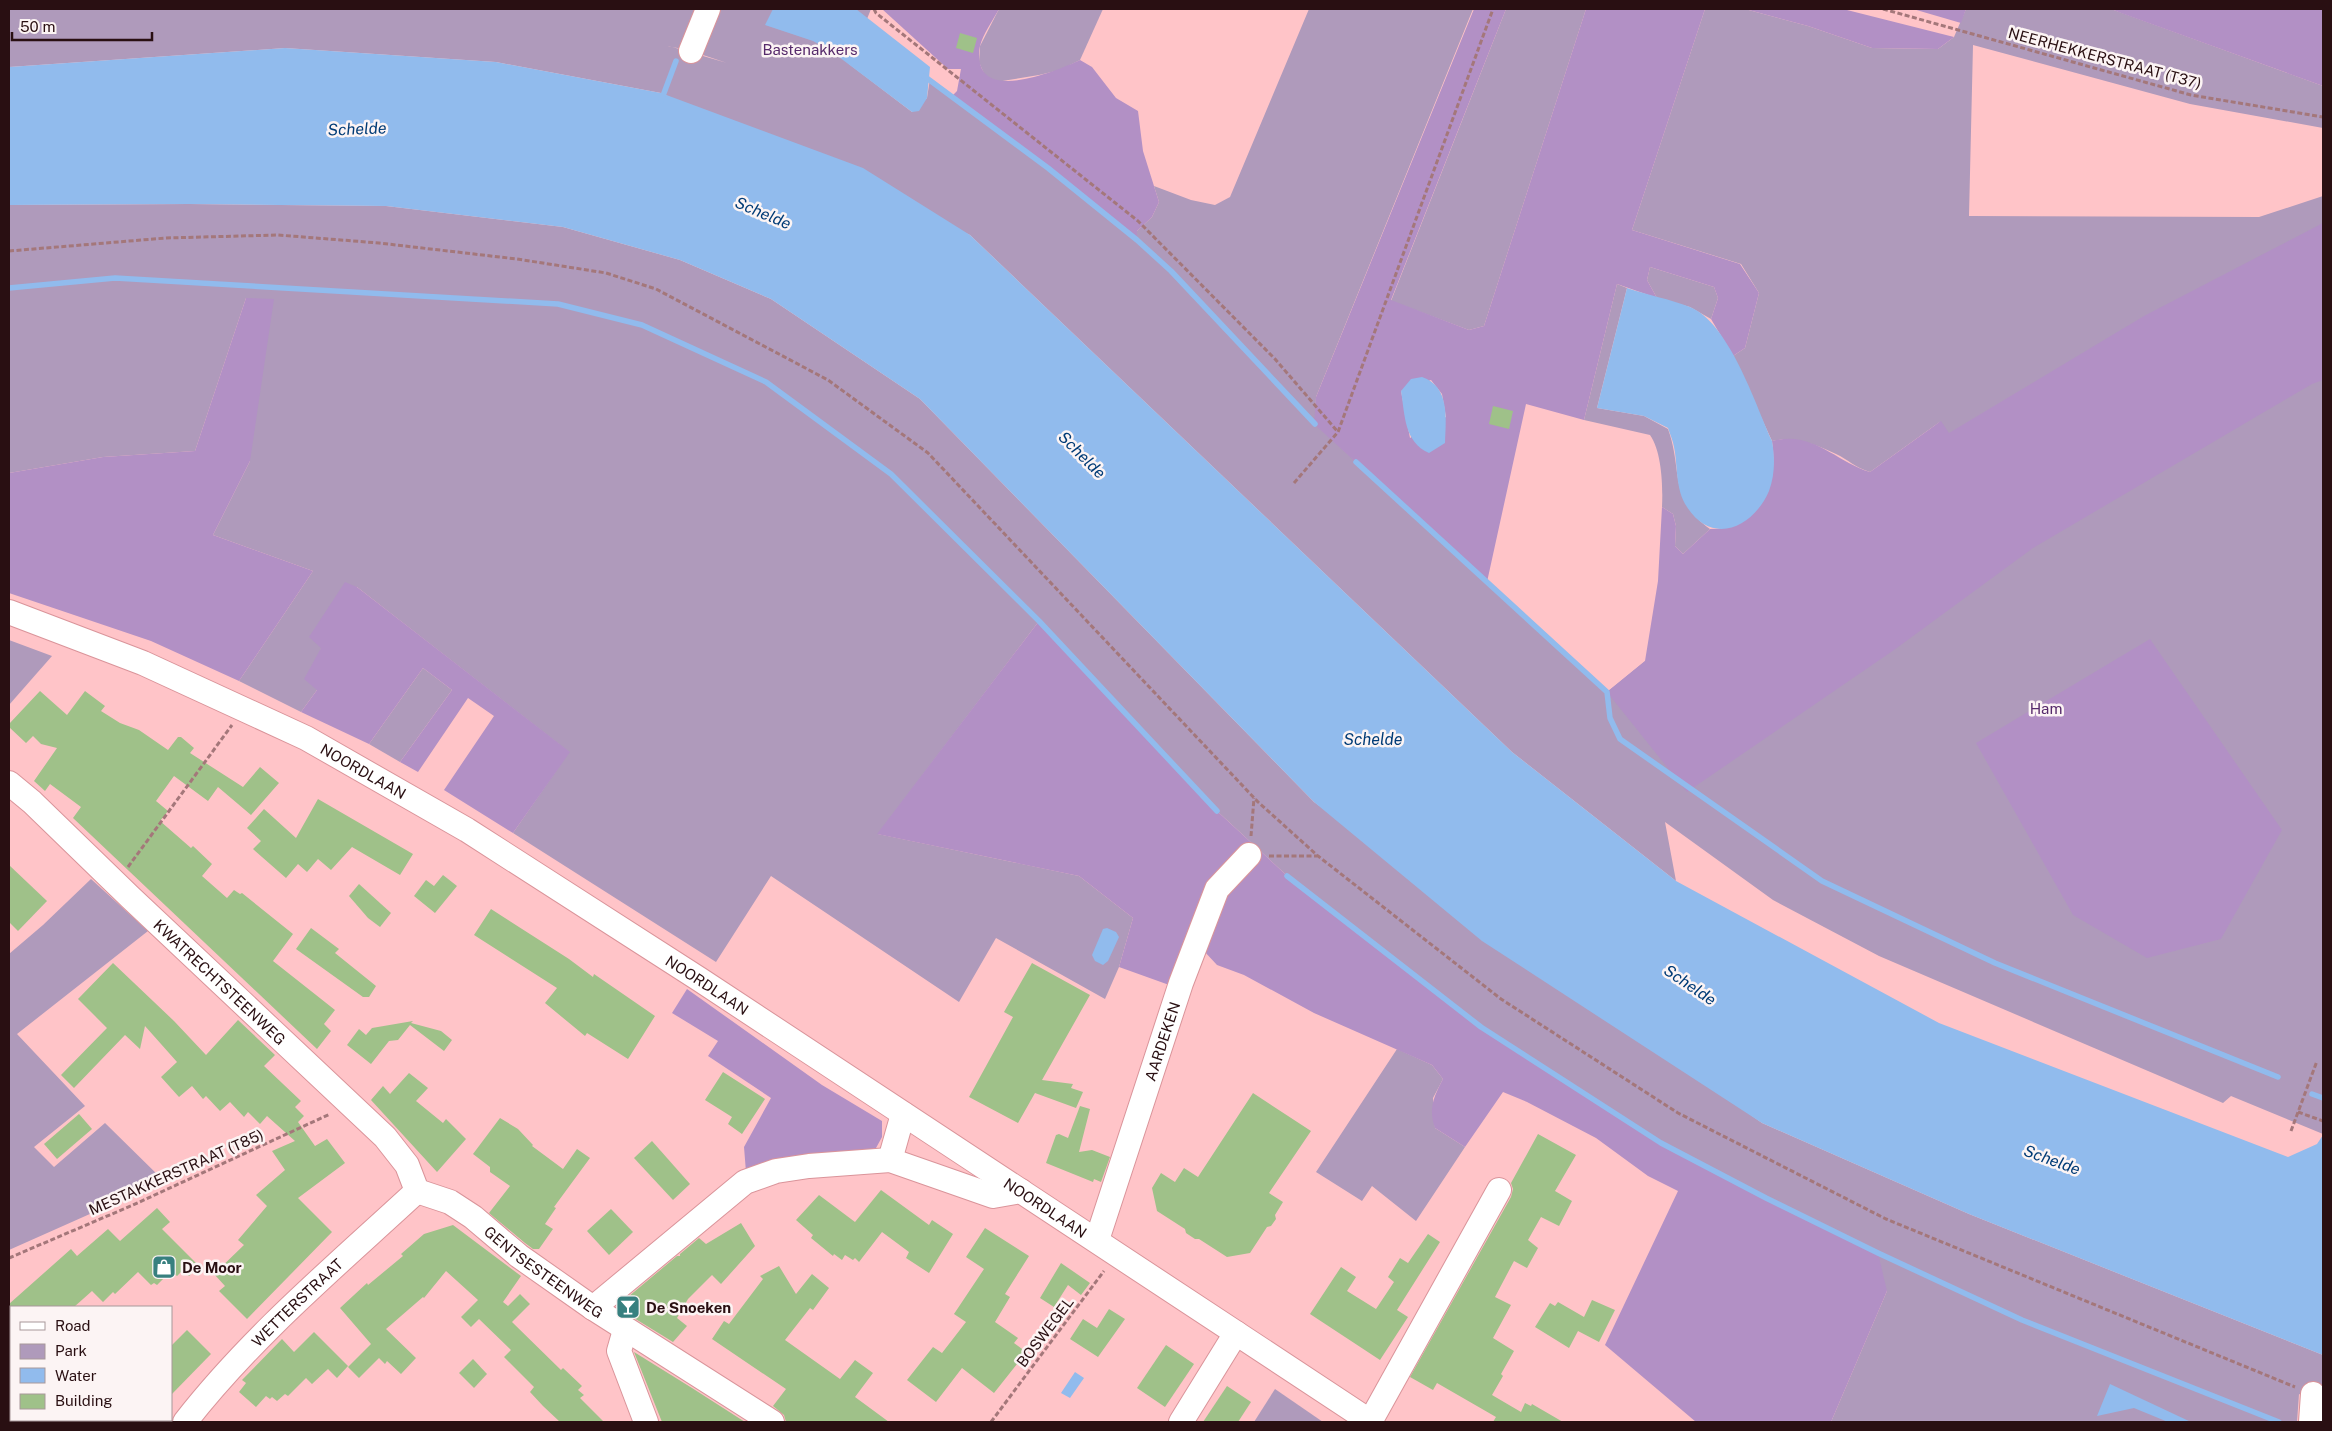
<svg xmlns="http://www.w3.org/2000/svg" width="2332" height="1431" viewBox="0 0 2332 1431" font-family="'Public Sans',sans-serif">
<style>
.green{fill:#af9abb;fill-rule:evenodd}
.forest{fill:#b290c5;fill-rule:evenodd}
.water{fill:#91bbed}
.lines{fill:none;stroke-linecap:round;stroke-linejoin:round}
.stream{stroke:#91bbed;stroke-width:5.5}
.building{fill:#9fc189}
.minor-casing{stroke:#da949a;stroke-width:26}
.path{stroke:#a4777a;stroke-width:3;stroke-dasharray:5 2.5;stroke-linecap:butt}
.minor{stroke:#fff;stroke-width:24}
.labels{text-anchor:middle;dominant-baseline:central;stroke-width:5;stroke-linejoin:round;paint-order:stroke}
.park-label{font-size:15px;fill:#562a6b;stroke:#fcf4f4}
.street-label{font-size:15px;fill:#290f12;stroke:#fcf4f4}
.poi-label{font-size:15px;font-weight:bold;fill:#290f12;stroke:#fcf4f4;text-anchor:start}
.water-label{font-size:16px;font-style:italic;fill:#003b76;stroke:#fcf4f4}
</style>
<rect width="100%" height="100%" fill="#ffc4c8"/>
<g class="green">
<path d="M9,9H871L849,64L912,112L927,98L930,79L1048,168L1137,240V231L1152,217L1159,202L1154,186L1191,200L1215,205L1230,197L1309,9H1473L1316,397L1315,424L1607,692L1941,421L1870,472C1854,467 1849,460 1836,454C1816,444 1793,436 1772,441L1733,356L1745,348L1759,293L1741,264L1632,230L1705,9H1745L1808,26L1872,48L1938,49L1954,37L1966,9H2111L2323,86V128L2190,104L1973,45L1969,216L2259,217L2323,196V1134L2231,1096L2223,1103L1879,956L1773,900L1665,822L1676,881L1512,752L970,235L661,93L496,62L285,48L9,67ZM668,46L691,51L727,63L669,46Z"/>
<path d="M999,9H1103L1080,60L1060,70L1039,75L996,82L985,76L979,62L980,46Z"/>
<path d="M1506,9H1586L1484,326L1469,330L1391,301Z"/>
<path d="M189,204L386,206L563,227L680,260L771,299L920,399L1314,802L1762,1123L1969,1214L2323,1355V1405L2299,1394L2297,1422H1831L1887,1291L1766,1198L1661,1143L1481,1027L1296,884L1217,811L1039,621L878,834L1079,876L1133,918L1119,967L1105,999L996,938L959,1002L771,876L716,962L513,833L569,752L357,587L321,648L317,690L301,712L239,681L313,571L213,535L250,461L246,298L195,451L103,457L9,473V205Z"/>
<path d="M1650,267L1714,287L1718,298L1711,319L1690,307L1657,298L1647,280Z"/>
<path d="M1617,284L1627,288L1597,408L1644,416L1668,429C1683,470 1668,499 1710,529L1683,554L1675,546L1676,526L1673,514L1662,507C1663,487 1662,452 1650,435L1584,420Z"/>
<path d="M9,640L52,656L9,705Z"/>
<path d="M423,668L452,690L400,762L369,744Z"/>
<path d="M91,879L148,931L17,1034L85,1106L34,1147L54,1167L105,1123L164,1181L9,1250V954L43,925Z"/>
<path d="M1397,1049L1432,1065L1443,1079L1433,1098L1435,1128L1465,1147L1416,1221L1372,1186L1362,1201L1316,1172Z"/>
<path d="M1275,1389L1323,1422H1254Z"/>
</g>
<g class="forest">
<path d="M882,9H999C993,20 983,34 980,46C978,54 979,62 982,69C995,96 1059,70 1080,60L1092,67L1116,98L1138,111L1143,151L1159,202L1152,217L1137,231V240L1048,168L952,96L957,91L961,69H948Z"/>
<path d="M1474,9H1506L1391,300L1469,330L1484,326L1586,9H1705L1632,230L1740,264L1759,293L1745,348L1733,356L1711,319L1718,298L1714,287L1650,267L1647,280L1657,298L1617,284L1584,420L1526,404L1487,582L1314,424L1316,397ZM1431,380L1442,394L1446,417L1410,438L1401,391Z"/>
<path d="M1745,9H1843L1954,37L1938,49L1872,48L1808,26Z"/>
<path d="M1913,9H1966L1961,23Z"/>
<path d="M2111,9H2323V86L2121,13Z"/>
<path d="M2323,223V380L2312,384L2033,548L1894,650L1687,792L1607,692L1645,661L1658,581L1662,507L1673,514L1676,526L1675,546L1683,554L1710,529C1760,529 1779,486 1772,441C1812,430 1835,461 1870,472L1941,421L1949,433L2144,316Z"/>
<path d="M246,298L274,299L250,461L213,535L313,571L239,681L151,641L9,593V473L103,457L195,451Z"/>
<path d="M345,582L357,587L570,752L513,833L444,790L494,716L468,698L418,772L400,762L452,690L423,668L369,744L301,712L317,690L304,679L321,648L309,637Z"/>
<path d="M1039,621L1217,811L1296,884L1481,1027L1661,1143L1766,1198L1878,1253L1887,1291L1831,1422H1696L1605,1345L1678,1191L1648,1176L1596,1138L1527,1102L1503,1092L1465,1147L1435,1128C1428,1109 1434,1096 1443,1079L1432,1065L1314,1013L1244,975L1217,965L1204,951L1172,986L1119,967L1133,918L1079,876L877,834Z"/>
<path d="M2150,639L2282,830L2221,939L2147,958L2073,915L1976,743Z"/>
<path d="M687,989L822,1085L882,1121V1137L876,1148L857,1153L792,1156L746,1172L744,1147L771,1098L708,1056L718,1041L672,1013Z"/>
</g>
<g class="water">
<path d="M773,9H856L930,67L927,98L919,111L912,112L831,51L813,41L765,25Z"/>
<path d="M285,48L496,62L661,93L863,168L970,235L1512,752L1676,881L1939,1023L2288,1157L2317,1144L2323,1135V1355L1969,1214L1762,1123L1482,941L1314,802L920,399L771,299L680,260L563,227L386,206L189,204L9,205V67Z"/>
<path d="M1627,288C1647,295 1670,299 1690,307C1729,323 1755,403 1772,441C1775,458 1775,475 1769,491C1753,528 1712,546 1687,507C1675,489 1678,466 1674,447C1673,441 1670,434 1668,428L1644,416L1597,408Z"/>
<path d="M1422,377C1450,386 1446,419 1445,443L1429,453C1404,442 1405,415 1401,391L1411,379Z"/>
<path d="M1107,928L1116,932L1119,937L1108,961L1103,965L1095,961L1092,955L1103,929Z"/>
<path d="M1075,1372L1084,1378L1070,1398L1061,1393Z"/>
<path d="M2110,1384L2191,1422H2168L2134,1408L2097,1416Z"/>
</g>
<g class="lines">
<g class="stream">
<path d="M924,76L1048,168L1137,240L1171,271L1315,424"/>
<path d="M661,101L676,61"/>
<path d="M9,288L115,278L558,304L642,325L766,382L891,474L1039,621L1217,811"/>
<path d="M1356,462L1607,692L1610,718L1620,739L1822,881L1995,963L2278,1077"/>
<path d="M1287,876L1481,1027L1661,1143L1766,1198L1878,1253L2022,1320L2279,1422"/>
<path d="M2312,1094L2323,1098"/>
</g>
</g>
<g class="building">
<path d="M960,33L977,38L973,53L956,48Z"/>
<path d="M1493,406L1513,411L1509,429L1489,424Z"/>
<path d="M40,691L67,715L85,691L105,706L101,711L120,723L139,730L168,750L178,737H181L194,748L190,753L243,787L260,767L279,783L251,815L218,787L208,801L174,776L156,801L168,811L160,821L191,848L193,846L212,864L202,876L227,898L234,890L240,894L242,893L293,934L273,961L335,1010L324,1024L331,1031L317,1049L73,818L81,807L50,784L45,791L34,781L57,748L41,744L33,736L26,743L9,727V724Z"/>
<path d="M318,799L413,854L400,875L352,847L331,870L318,859L307,872L298,864L286,878L253,849L261,841L247,828L264,809L296,838Z"/>
<path d="M9,865L47,901L18,931L9,922Z"/>
<path d="M443,875L457,886L435,913L414,896L426,880L434,886Z"/>
<path d="M359,884L391,913L380,927L368,918L349,896Z"/>
<path d="M491,909L569,959L593,977L594,974L655,1016L628,1059L587,1033L585,1036L545,1003L557,988L474,935Z"/>
<path d="M311,928L339,949L335,953L376,986L369,997H363L296,949Z"/>
<path d="M113,963L174,1021L206,1055L238,1020L275,1055L264,1066L301,1101L295,1107L304,1116L298,1122L315,1146L327,1139L345,1163L298,1198L332,1232L247,1319L219,1291L225,1286L214,1274L244,1245L238,1240L267,1206L256,1195L285,1170L272,1151L295,1141L267,1116L260,1124L248,1112L244,1117L230,1102L220,1111L206,1096L203,1099L192,1086L179,1097L161,1077L177,1062L145,1026L140,1049L125,1035L74,1088L61,1075L107,1028L78,999Z"/>
<path d="M1032,963L1090,995L1042,1080L1073,1084L1071,1088L1083,1092L1076,1108L1035,1093L1018,1123L969,1097L1013,1017L1004,1012Z"/>
<path d="M413,1021L411,1023L441,1031L452,1040L444,1051L410,1025L398,1040L389,1041L371,1064L347,1045L359,1029L366,1035L372,1028Z"/>
<path d="M723,1072L765,1099L742,1134L728,1124L732,1117L705,1100Z"/>
<path d="M409,1073L428,1088L416,1101L443,1123L446,1119L466,1139L437,1172L371,1100L383,1086L390,1094Z"/>
<path d="M1253,1093L1311,1131L1269,1193L1283,1202L1275,1215L1276,1219L1271,1226L1267,1227L1250,1253L1227,1257L1199,1239H1195L1186,1233L1185,1229L1157,1211L1152,1188L1161,1173L1175,1182L1184,1168L1198,1177Z"/>
<path d="M1080,1106L1090,1109L1079,1152L1092,1150L1110,1157L1101,1182L1094,1179L1093,1182L1046,1163L1056,1135L1059,1134L1068,1138Z"/>
<path d="M79,1114L92,1129L57,1159L44,1144Z"/>
<path d="M500,1118L518,1129L533,1145L532,1146L563,1169L577,1149L590,1158L554,1207L556,1208L545,1224L553,1229L539,1249H533L525,1243L489,1213L510,1186L490,1172V1167L473,1154Z"/>
<path d="M1538,1134L1576,1155L1555,1191L1572,1201L1559,1226L1541,1217L1528,1240L1538,1248L1527,1268L1514,1261L1495,1297L1511,1305L1493,1338L1514,1351L1501,1374L1503,1376L1492,1395L1521,1412L1525,1403L1531,1406L1532,1404L1563,1422H1493L1496,1417L1437,1383L1433,1390L1410,1377L1511,1197L1513,1189L1511,1183Z"/>
<path d="M652,1141L690,1184L673,1200L634,1158Z"/>
<path d="M881,1190L929,1225L932,1220L953,1234L929,1273L906,1258L909,1252L882,1232L859,1262L855,1258L853,1260L845,1255L842,1260L834,1254L833,1256L811,1238L813,1235L796,1220L819,1195L855,1222Z"/>
<path d="M157,1208L170,1222L162,1229L199,1266L189,1276L183,1270L177,1276L171,1271L157,1285L154,1283L151,1285L138,1272L115,1294L113,1292L103,1302L92,1291L74,1307H9V1304L71,1249L77,1256L108,1229L120,1241Z"/>
<path d="M611,1209L633,1232L609,1255L587,1231Z"/>
<path d="M741,1223L755,1246L721,1284L712,1275L688,1299L677,1318L687,1326L673,1342L616,1307L677,1256H680V1254L699,1238L706,1244Z"/>
<path d="M453,1225L521,1276L503,1302L508,1306L520,1294L530,1304L512,1322L561,1370L563,1368L582,1386L578,1390L584,1395L580,1398L604,1422H560L543,1406L530,1392L534,1387L504,1357L511,1350L479,1319L471,1327L461,1317L478,1300L446,1271L424,1298L423,1297L386,1329L416,1358L401,1374L387,1361L385,1364L379,1358L359,1378L348,1367L371,1344L340,1308L367,1283L368,1285L403,1256L401,1254L424,1234Z"/>
<path d="M985,1228L1029,1256L1005,1294L1010,1297L995,1322L1018,1338L1014,1343L1033,1357L1025,1369L1017,1364L994,1393L962,1368L936,1402L907,1380L933,1347L942,1353L966,1322L954,1314L984,1269L966,1257Z"/>
<path d="M1428,1234L1440,1242L1397,1310L1408,1317L1380,1360L1310,1314L1341,1267L1356,1277L1347,1291L1376,1309L1394,1282L1388,1277L1400,1258L1408,1263Z"/>
<path d="M1061,1263L1090,1283L1081,1295L1068,1285L1054,1307L1040,1298Z"/>
<path d="M779,1266L796,1294L812,1274L829,1288L813,1310L810,1308L785,1340L840,1379L855,1360L873,1373L855,1397L889,1422H786L784,1415L773,1406L786,1389L712,1339L724,1321L729,1324L763,1279L760,1276Z"/>
<path d="M1592,1300L1615,1310L1599,1342L1578,1331L1569,1348L1535,1327L1550,1303L1555,1306L1558,1302L1584,1317Z"/>
<path d="M1109,1309L1125,1319L1098,1357L1070,1339L1083,1319L1097,1328Z"/>
<path d="M187,1330L211,1354L171,1395V1346Z"/>
<path d="M314,1332L348,1366L337,1378L328,1369L312,1384L306,1378L288,1396L285,1394L277,1401L272,1397L270,1399L266,1396L256,1407L239,1392L246,1383L242,1380L282,1339L294,1352Z"/>
<path d="M1166,1345L1194,1364L1165,1407L1137,1388Z"/>
<path d="M634,1352L692,1388L745,1422H662Z"/>
<path d="M473,1359L487,1374L474,1388L459,1373Z"/>
<path d="M1227,1386L1251,1402L1238,1422H1203Z"/>
</g>
<g class="lines">
<g class="minor-casing">
<g id="minor">
<path d="M691,51L708,9"/>
<path id="s1" d="M9,612L143,663L306,738L467,830L699,979L1371,1422"/>
<path id="s2" d="M9,783L32,802L130,897L385,1137L407,1165L417,1191"/>
<path d="M890,1160L903,1114"/>
<path id="s3" d="M417,1191L450,1202L473,1217L519,1256L593,1308L772,1422"/>
<path id="s4" d="M1097,1240L1181,983L1217,889L1249,855"/>
<path d="M593,1308L745,1182L776,1171L809,1166L890,1160L993,1196L1021,1191"/>
<path d="M625,1330L619,1351L646,1422"/>
<path id="s5" d="M185,1422C252,1336 337,1265 417,1191"/>
<path d="M1181,1422L1236,1333"/>
<path d="M1370,1422L1499,1190"/>
<path d="M2311,1422L2313,1394"/>
</g>
</g>
<g class="path">
<path d="M874,9L876,13L1138,221L1275,359L1338,432"/>
<path d="M1883,9L2191,95L2323,117"/>
<path d="M9,251L166,238L278,235L379,243L517,259L606,273L656,289L828,380L928,453L1258,802L1318,856L1501,999L1678,1113L1886,1219L2295,1387"/>
<path d="M1294,483L1338,432L1493,9"/>
<path d="M1251,836L1254,798"/>
<path d="M1269,856H1317"/>
<path d="M128,867L232,725"/>
<path d="M2298,1112L2323,1121"/>
<path d="M2291,1131L2317,1061"/>
<path d="M9,1258L133,1205L330,1114"/>
<path d="M991,1422L1104,1271"/>
</g>
<use href="#minor" class="minor"/>
</g>
<defs>
<g id="shop-square" transform="scale(1.25)"><rect x="-9" y="-9" width="18" height="18" rx="4" fill="#37807f" stroke="#fcf4f4"/><path d="M-5-2.5h2.3a2.7 3.5 0 0 1 5.4 0H5L5.5 6h-11ZM-1.5-2.5h3a1.5 2.3 0 0 0-3 0Z" fill="#fff"/></g>
<g id="bar-square" transform="scale(1.25)"><rect x="-9" y="-9" width="18" height="18" rx="4" fill="#37807f" stroke="#fcf4f4"/><path d="M-6-5H6L.8 .8V4.5H3.5V6h-7V4.5H-.8V.8Z" fill="#fff"/></g>
</defs>
<g fill-rule="evenodd">
<use href="#shop-square" x="164" y="1267"/>
<use href="#bar-square" x="628" y="1307"/>
</g>
<g class="labels">
<g class="park-label">
<text x="810" y="49">Bastenakkers</text>
<text x="2046" y="708">Ham</text>
</g>
<g class="street-label">
<text transform="translate(2105 58) rotate(15)">NEERHEKKERSTRAAT (T37)</text>
<text stroke="none"><textPath href="#s1" startOffset="389">NOORDLAAN</textPath></text>
<text stroke="none"><textPath href="#s2" startOffset="290">KWATRECHTSTEENWEG</textPath></text>
<text stroke="none"><textPath href="#s1" startOffset="794">NOORDLAAN</textPath></text>
<text stroke="none"><textPath href="#s4" startOffset="209">AARDEKEN</textPath></text>
<text transform="translate(176 1172) rotate(-24)">MESTAKKERSTRAAT (T85)</text>
<text stroke="none"><textPath href="#s1" startOffset="1199">NOORDLAAN</textPath></text>
<text stroke="none"><textPath href="#s3" startOffset="152">GENTSESTEENWEG</textPath></text>
<text stroke="none"><textPath href="#s5" startOffset="164">WETTERSTRAAT</textPath></text>
<text transform="translate(1045 1332) rotate(-53)">BOSWEGEL</text>
</g>
<g class="poi-label">
<text x="182" y="1267">De Moor</text>
<text x="646" y="1307">De Snoeken</text>
</g>
<g class="water-label">
<text transform="translate(357 129) rotate(-2)">Schelde</text>
<text transform="translate(763 213) rotate(23)">Schelde</text>
<text transform="translate(1082 455) rotate(45)">Schelde</text>
<text x="1373" y="739">Schelde</text>
<text transform="translate(1690 985) rotate(34)">Schelde</text>
<text transform="translate(2052 1160) rotate(20)">Schelde</text>
</g>
</g>
<rect width="2332" height="1431" fill="none" stroke="#290f12" stroke-width="20"/>
<rect x="10" y="1306" width="162" height="115" fill="#fcf4f4" stroke="#a8989a"/>
<rect x="20" y="1322" width="25" height="8" fill="#ffffff" stroke="#a8989a"/>
<text x="55" y="1331" font-size="15" fill="#290f12">Road</text>
<rect x="20" y="1344" width="25" height="15" fill="#af9abb" stroke="#a8989a"/>
<text x="55" y="1356" font-size="15" fill="#290f12">Park</text>
<rect x="20" y="1368" width="25" height="15" fill="#91bbed" stroke="#a8989a"/>
<text x="55" y="1381" font-size="15" fill="#290f12">Water</text>
<rect x="20" y="1394" width="25" height="15" fill="#9fc189" stroke="#a8989a"/>
<text x="55" y="1406" font-size="15" fill="#290f12">Building</text>
<path d="M12 32v8h140v-8" fill="none" stroke="#290f12" stroke-width="2.5"/>
<text x="20" y="32" font-size="15" fill="#290f12" stroke="#fcf4f4" stroke-width="4" paint-order="stroke">50 m</text>
</svg>
